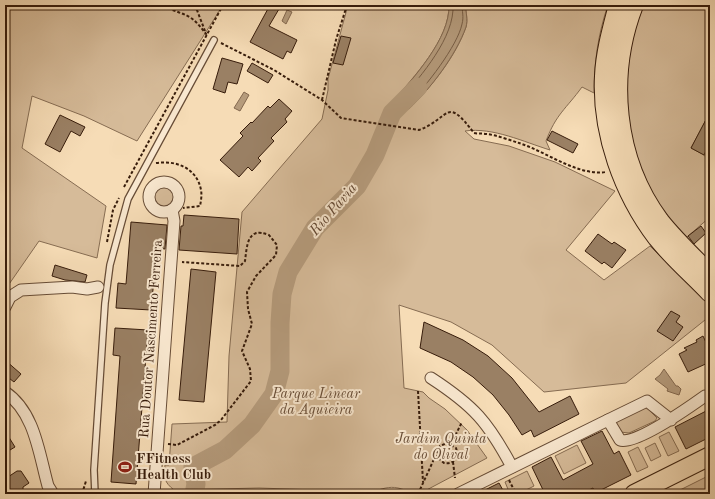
<svg xmlns="http://www.w3.org/2000/svg" width="715" height="499" viewBox="0 0 715 499" font-family="'Old Standard TT',serif">
<style>
.green{fill:#d6bb99;stroke:#866c52}
.water{fill:#b59b7c;stroke:#83684f}
.lines{fill:none;stroke-linecap:round;stroke-linejoin:round}
.shore{stroke:#765c44;stroke-width:1}
.river{stroke:#b59b7c;stroke-width:19}
.building{fill:#9a8064;stroke:#371c0b}
.service-casing{stroke:#674c36;stroke-width:8}
.minor-casing{stroke:#674c36;stroke-width:13}
.primary-casing{stroke:#371c0b;stroke-width:20}
.path{stroke:#371c0b;stroke-width:2;stroke-dasharray:3 2;stroke-linecap:butt}
.service{stroke:#f9e8d0;stroke-width:5.5}
.minor{stroke:#f9e8d0;stroke-width:11}
.primary{stroke:#f6dcb6;stroke-width:18}
.labels{text-anchor:middle;dominant-baseline:central;stroke-width:4;stroke-linejoin:round;paint-order:stroke}
.street-label{font-size:14px;fill:#371c0b;stroke:#f9e8d0}
.park-label{font-size:14px;font-style:italic;fill:#674c36;stroke:#f9e8d0}
.poi-label{font-size:14px;font-weight:bold;fill:#371c0b;stroke:#f9e8d0;text-anchor:start}
.water-label{font-size:15px;font-style:italic;fill:#634833;stroke:#f9e8d0}
</style>
<rect width="100%" height="100%" fill="#f6dcb6"/>
<filter id="stains"><feTurbulence type="fractalNoise" baseFrequency=".005" numOctaves="4"/><feColorMatrix values="0 0 0 0 .2 0 0 0 0 .09 0 0 0 0 .02 0 0 0 .5 -.17"/></filter>
<radialGradient id="worn" r=".72"><stop offset=".6" stop-color="#630" stop-opacity="0"/><stop offset="1" stop-color="#630" stop-opacity=".3"/></radialGradient>
<g class="green">
<path d="M5,5H223L137,141L84,116L32,96L22,148L106,206L97,258L39,241L5,290Z"/>
<path d="M348,5H449C450,39 413,78 392,102L409,108C431,88 456,56 466,27C468,20 466,12 465,5H608C598,34 594,63 594,93L582,87C566,109 556,114 546,141L550,150C524,142 493,127 465,131L474,139L509,146L555,162L615,191L566,250L604,280L650,246L710,305V316L626,383L544,392L492,345L451,322L399,305L404,388L423,392L429,398L445,409L467,430L487,458L419,494C407,494 408,490 398,488C389,486 381,489 373,492L259,488L174,490C164,482 164,478 165,465H169L172,424L227,422L229,356L242,212L322,119L328,90V79Z"/>
<path d="M643,5H710V112L691,148L704,155L710,162V217L687,237C675,225 663,212 654,197C634,162 624,113 626,73C627,50 635,26 643,5Z"/>
<circle cx="164" cy="198" r="11"/>
<path d="M646,407L657,418L655,421L629,433L620,432L615,422Z"/>
<path d="M669,432L679,451L668,456L659,437Z"/>
<path d="M655,443L661,456L651,461L645,448Z"/>
<path d="M577,445L586,463L564,474L555,456Z"/>
<path d="M638,447L648,467L637,472L628,452Z"/>
<path d="M527,471L534,486L518,494H510L505,482Z"/>
<path d="M710,475V494H672Z"/>
</g>
<g class="water">
<path d="M449,5H465C466,12 468,20 466,27C456,55 431,88 409,109L392,103C413,78 450,39 449,5Z"/>
<path d="M287,10L292,12L286,24L282,21Z"/>
<path d="M244,92L249,95L240,111L234,108Z"/>
<path d="M664,369L676,386H678L681,389L679,395L667,391L668,389L655,379L660,375Z"/>
</g>
<g class="lines">
<path class="shore" d="M453,5C455,37 421,76 401,99V102L409,103C425,88 458,45 462,24C464,17 462,11 462,5"/>
<path class="river" d="M194,494L196,484L193,467L225,450L252,425L274,394L280,371V323L282,294L288,272L315,228L357,186L375,155L392,113L418,87"/>
</g>
<g class="building">
<path d="M270,5L279,9L269,26L297,40L291,53L287,51L283,59L250,42Z"/>
<path d="M341,36L351,38L343,65L333,63Z"/>
<path d="M222,58L243,64L237,84L228,82L225,93L213,89Z"/>
<path d="M252,63L273,75L268,83L247,71Z"/>
<path d="M279,99L292,111L285,119L287,122L271,138L274,141L258,158L261,161L252,171L248,167L239,177L220,160L243,136L240,133L251,122L252,123L268,106L270,108Z"/>
<path d="M710,112V143L704,155L691,148Z"/>
<path d="M60,115L85,127L80,136L71,131L60,152L45,144Z"/>
<path d="M552,131L578,144L573,153L547,140Z"/>
<path d="M184,215L239,219L237,254L179,250L181,226H183Z"/>
<path d="M131,222L167,225L165,249L157,248L151,310L116,308L118,283L126,284Z"/>
<path d="M701,226L706,233L694,244L688,236Z"/>
<path d="M598,234L612,244L614,242L626,250L612,268L604,262L602,264L585,251Z"/>
<path d="M55,265L87,275L85,282L65,280L52,276Z"/>
<path d="M191,269L216,272L204,402L179,400Z"/>
<path d="M671,311L680,316L676,322L683,327L673,341L657,331Z"/>
<path d="M424,322L463,340L488,356L512,378L539,412L570,396L579,414L534,437L531,430L522,435L509,415L493,395L473,377L451,362L420,348Z"/>
<path d="M115,328L148,330L136,484L111,482L120,356L113,355Z"/>
<path d="M703,336L710,351V362L688,372L679,354L687,350L684,348L697,342L696,340Z"/>
<path d="M5,360L21,374L14,382L5,375Z"/>
<path d="M710,409V437L686,449L675,427Z"/>
<path d="M5,431L15,447L5,453Z"/>
<path d="M602,431L614,454L619,451L631,475L595,493L593,488L581,494H545L532,467L551,457L563,480L593,464L581,441Z"/>
<path d="M17,471H21L29,483L23,487V491L18,494H8L5,488L9,485L5,479Z"/>
<path d="M499,483L505,494H477Z"/>
</g>
<g class="lines">
<g class="service-casing">
<path id="service" d="M95,494L94,470L105,303L110,265L128,199L214,40"/>
</g>
<g class="minor-casing">
<g id="minor">
<circle cx="164" cy="197" r="15"/>
<path d="M5,307L10,297L21,290L72,287L87,289L98,287"/>
<path d="M431,378C474,406 488,422 512,467"/>
<path d="M5,392C35,412 39,454 48,486L53,494"/>
<path d="M671,420L647,401L608,420L620,440C635,446 691,406 705,396"/>
<path d="M154,494L174,221L172,210"/>
<path d="M458,494L608,420"/>
</g>
</g>
<g class="primary-casing">
<g id="primary">
<path d="M618,5C612,28 605,52 604,76C601,133 623,193 657,238C673,258 693,275 710,293"/>
<path d="M634,5C607,75 614,159 660,221C675,240 693,257 710,274"/>
<path d="M634,494L710,456"/>
</g>
</g>
<g class="path">
<path d="M164,5C173,12 182,12 191,18C197,22 202,29 207,35"/>
<path d="M195,5L205,31"/>
<path d="M221,43L274,70L322,100L341,118L419,130C451,118 445,95 474,133C478,134 482,133 486,134C497,135 509,140 519,143C547,152 577,176 606,172"/>
<path d="M322,100L336,40L347,5"/>
<path d="M156,163C176,160 197,168 201,190C202,195 201,201 200,206L183,208"/>
<path d="M124,187L223,5"/>
<path d="M107,242L113,210L119,198"/>
<path d="M418,391L423,482"/>
<path d="M168,444L177,445L215,425L221,420L251,381L250,369L242,351L252,324L248,309L247,292L256,276L276,255L277,245L269,235C247,226 247,246 245,261L240,266L182,262"/>
<path d="M451,444L462,422"/>
<path d="M453,462L455,478"/>
<path d="M509,480L516,494"/>
<path d="M82,494L86,481"/>
<path d="M418,494L440,446L447,443L456,448L458,455C455,462 450,464 444,463L436,456"/>
</g>
<use href="#service" class="service"/>
<use href="#minor" class="minor"/>
<use href="#primary" class="primary"/>
</g>
<defs>
<g id="stadium-bare" transform="scale(1.08)"><path d="M0-5a6.5 5 0 1 0 0 10a6.5 5 0 1 0 0-10ZM-3.5-1.8h7v3.6h-7Z" fill="#8f2418" stroke="#f9e8d0" stroke-width="2.5" paint-order="stroke"/></g>
</defs>
<g fill-rule="evenodd">
<use href="#stadium-bare" x="125" y="467"/>
</g>
<g class="labels">
<g class="street-label">
<text transform="translate(151 339) rotate(-86)">Rua Doutor Nascimento Ferreira</text>
</g>
<g class="park-label">
<text x="316" y="394">Parque Linear<tspan x="316" dy="16">da Aguieira</tspan></text>
<text x="441" y="439">Jardim Quinta<tspan x="441" dy="16">do Olival</tspan></text>
</g>
<g class="poi-label">
<text x="136" y="459">FFitness<tspan x="136" dy="16">Health Club</tspan></text>
</g>
<g class="water-label">
<text transform="translate(334 210) rotate(-49)">Rio Pavia</text>
</g>
</g>
<rect width="715" height="499" fill="none" stroke="#f6dcb6" stroke-width="20"/>
<rect x="6" y="6" width="703" height="487" fill="none" stroke="#371c0b" stroke-width="2"/>
<rect x="10" y="10" width="695" height="479" fill="none" stroke="#371c0b"/>
<rect width="100%" height="100%" filter="url(#stains)"/>
<rect width="100%" height="100%" fill="url(#worn)"/>
</svg>
